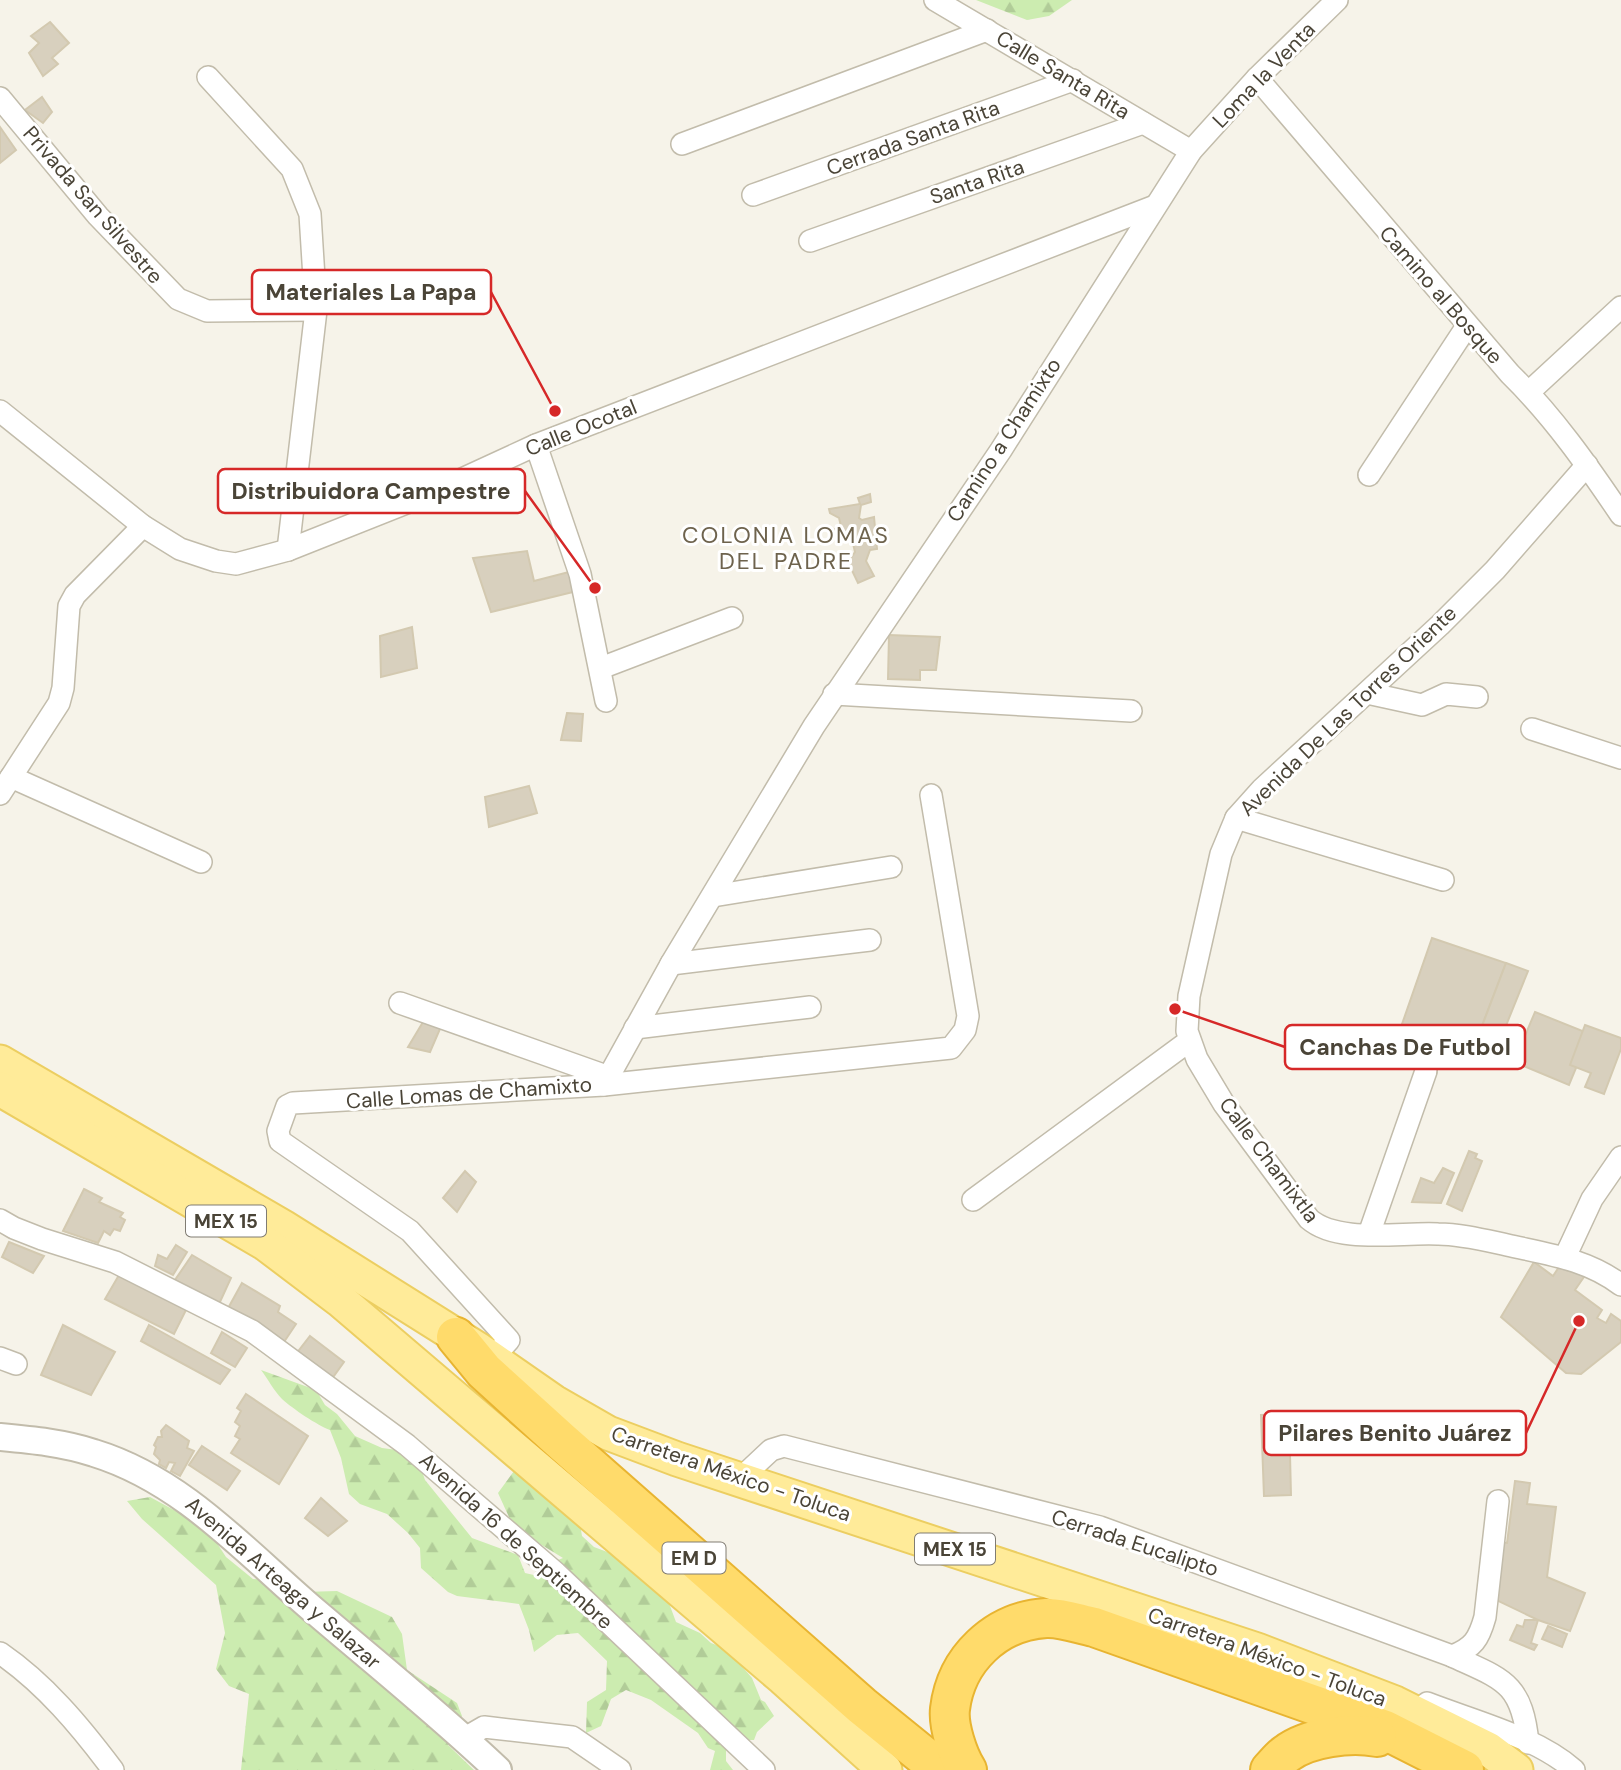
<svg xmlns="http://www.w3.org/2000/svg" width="1621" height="1770" viewBox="0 0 1621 1770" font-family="'DM Sans',sans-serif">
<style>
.forest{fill:url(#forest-firs)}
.building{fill:#d8d0be;stroke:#d3c9b0;stroke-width:2}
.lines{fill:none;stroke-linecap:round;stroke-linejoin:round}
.minor-casing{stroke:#c2bcab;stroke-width:24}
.tertiary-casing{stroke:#c2bcab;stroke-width:30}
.primary-casing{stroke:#ecce61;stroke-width:37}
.motorway-casing{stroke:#e8b431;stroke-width:42}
.minor{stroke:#fff;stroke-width:21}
.tertiary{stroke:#fff;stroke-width:26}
.primary{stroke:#ffeb99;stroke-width:33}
.motorway{stroke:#ffdb6b;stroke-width:38}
.labels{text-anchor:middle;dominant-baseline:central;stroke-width:6;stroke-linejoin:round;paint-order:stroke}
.shield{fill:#fff;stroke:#807c73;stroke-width:2}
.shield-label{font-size:19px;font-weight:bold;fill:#4a4437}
.street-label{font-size:21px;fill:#4a4437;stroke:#fff}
.neighbourhood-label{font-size:23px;letter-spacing:2px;fill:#6e634d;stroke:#fff}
.leader{fill:none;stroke:#d62828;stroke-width:2.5}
.callout-dot{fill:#d62828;stroke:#fff;stroke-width:2.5}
.callout{fill:#fff;stroke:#d62828;stroke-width:2.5}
.callout-label{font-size:23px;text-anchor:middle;font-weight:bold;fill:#4a4437}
</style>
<defs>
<pattern id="forest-firs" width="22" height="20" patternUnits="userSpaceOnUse" patternTransform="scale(1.75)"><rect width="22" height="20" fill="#ccecb0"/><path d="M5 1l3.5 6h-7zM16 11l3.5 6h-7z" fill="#b1cc98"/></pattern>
</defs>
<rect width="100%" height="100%" fill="#f6f3e9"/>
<g class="forest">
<path d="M976,0H1072L1049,16L1027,20Z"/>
<path d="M261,1370L316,1390L325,1405L337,1414L355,1436L382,1448L405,1451L421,1468L425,1480L472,1538L518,1555L525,1573L547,1578L546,1565L563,1558L514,1528L498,1493L514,1471L577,1506L582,1536L594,1547L650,1568L663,1587L676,1622L700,1633L711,1643L727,1649L752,1678L761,1700L765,1702L774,1716L757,1732L754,1740H744L736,1737L726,1749V1761L733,1770H710L715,1751L708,1748L698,1733L651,1700L626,1690L611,1699L601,1726L586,1733L587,1702L606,1690L607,1661L578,1633L557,1635L534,1652L529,1630L519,1604L457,1596L448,1592L421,1568L420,1548L408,1533L387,1514L360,1504L349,1494L341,1458L330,1430C317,1425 293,1409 282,1399C274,1391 268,1379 261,1370Z"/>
<path d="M150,1497L207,1528L226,1557L253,1579L279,1581L303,1592L337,1591L392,1617L402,1634L407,1670L457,1703L462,1716L448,1745L474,1770H241L249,1694L229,1686L216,1669L225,1633L216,1585L142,1519L127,1501Z"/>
</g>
<g class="building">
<path d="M50,22L69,43L52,58L58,64L43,76L29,53L39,43L31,36Z"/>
<path d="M42,97L52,112L43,123L25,110Z"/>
<path d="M0,127L16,150L0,163Z"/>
<path d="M870,494L871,502L861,505L859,518L862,520L874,517L877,549L870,550L866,561L874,576L858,583L848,562L855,552L852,539L839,541L834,537L835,529L841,526L839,518L830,513L829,509L860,504L858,498Z"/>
<path d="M527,551L534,581L569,572L573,592L491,612L473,558Z"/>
<path d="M412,627L417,668L381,677L380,636Z"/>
<path d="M889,635L940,637L936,670H920V680L888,679Z"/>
<path d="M567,713L583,714L581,741L561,740Z"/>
<path d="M529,786L537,813L489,827L485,797Z"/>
<path d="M1432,938L1506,963L1472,1052L1401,1027Z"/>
<path d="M1506,963L1528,971L1499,1043L1479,1034Z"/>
<path d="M1535,1012L1590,1034L1569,1085L1514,1062Z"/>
<path d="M426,1017L443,1022L430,1052L408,1047Z"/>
<path d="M1585,1025L1621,1038V1049L1604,1094L1585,1087L1591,1073L1570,1065Z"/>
<path d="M1469,1151L1477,1154L1475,1158L1482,1161L1462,1211L1447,1204Z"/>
<path d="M1443,1168L1454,1173L1441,1203L1412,1202L1421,1178L1434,1183Z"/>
<path d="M465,1171L476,1182L457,1212L443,1198Z"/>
<path d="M84,1189L102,1198L99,1202L123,1213L120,1217L125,1220L120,1231L114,1229L110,1235L104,1231L98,1243L63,1231Z"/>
<path d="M9,1242L44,1256L33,1273L2,1257Z"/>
<path d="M176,1245L187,1252L173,1275L155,1266L158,1255L167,1259Z"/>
<path d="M192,1255L231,1278L219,1304L175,1280Z"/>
<path d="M1565,1258L1586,1274L1575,1290L1602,1310L1597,1318L1606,1323L1611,1314L1621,1321V1342L1581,1374L1566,1373L1501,1317L1534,1262L1553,1276Z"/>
<path d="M119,1275L187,1308L174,1334L105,1299Z"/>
<path d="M242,1283L280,1306L278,1312L296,1324L282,1345L226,1312Z"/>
<path d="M63,1325L115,1352L91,1395L41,1375Z"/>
<path d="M149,1325L230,1370L220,1384L141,1341Z"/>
<path d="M222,1332L247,1348L235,1367L211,1353Z"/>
<path d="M310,1336L344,1362L331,1380L296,1354Z"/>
<path d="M246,1394L308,1436L279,1484L231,1453L240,1439L235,1436L240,1426L235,1422L241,1411L237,1408Z"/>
<path d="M1289,1414L1291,1495L1264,1496L1261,1415Z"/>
<path d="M166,1425L189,1441L187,1448L194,1451L180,1476L171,1471L175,1463L169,1462L166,1468L159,1464L160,1460L154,1454L156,1447L154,1445L158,1437H162L161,1431Z"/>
<path d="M202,1446L240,1471L227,1490L189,1465Z"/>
<path d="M1515,1481L1530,1483L1527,1504L1556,1507L1547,1577L1585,1593L1570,1631L1538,1620L1492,1598L1497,1542L1507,1543Z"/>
<path d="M321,1498L347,1521L328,1536L305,1518Z"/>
<path d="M1525,1620H1538L1531,1643L1537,1645L1534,1650L1510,1640L1517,1625L1523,1627Z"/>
<path d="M1548,1626L1567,1634L1562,1647L1542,1639Z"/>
</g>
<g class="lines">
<g class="minor-casing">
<g id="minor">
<path d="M935,0L1191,151"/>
<path d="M208,77L292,169L310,214L316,310L288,550"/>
<path d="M1257,78L1510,374C1553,416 1588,466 1621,515"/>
<path d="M0,98L98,216L178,299L207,311L316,310"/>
<path d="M682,144L987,30"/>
<path d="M753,195L1073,80"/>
<path d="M810,241L1143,123"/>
<path d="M1529,392L1621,307"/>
<path d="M0,411L143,526L180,549L216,561L236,564L288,550L434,492L536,445L1155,206"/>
<path d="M536,445L580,574L606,701"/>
<path d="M1587,465L1495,570L1440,625L1262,789L1236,818L1221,854L1189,996L1187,1031L1197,1059L1224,1104L1309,1219C1338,1244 1400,1232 1438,1234C1461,1234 1484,1240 1507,1245C1547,1254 1587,1259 1621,1285"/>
<path d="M1369,475L1467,326"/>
<path d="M601,668L732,618"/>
<path d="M1367,693L1422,705L1446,694L1477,697"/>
<path d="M834,694L1131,711"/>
<path d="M1532,729L1621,758"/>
<path d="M11,777L201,862"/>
<path d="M0,794L59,703L63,688L69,606L75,595L143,526"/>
<path d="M1236,818L1443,880"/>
<path d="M713,896L891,867"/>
<path d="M671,964L870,940"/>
<path d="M400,1003L609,1077"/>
<path d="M635,1028L810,1007"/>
<path d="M604,1085L671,964L814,726L1001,450L1191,151L1257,78L1337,0"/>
<path d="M973,1200L1189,1041"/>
<path d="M0,1220L14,1228L42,1239L115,1262L252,1331L407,1445L556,1573L764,1770"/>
<path d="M1369,1234L1426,1071"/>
<path d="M1565,1257L1592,1199L1621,1157"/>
<path d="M0,1358L16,1364"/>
<path d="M492,1359L509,1340L410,1231L280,1141L278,1131L287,1106L293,1103L604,1085L951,1048L965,1030L968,1016L931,795"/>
<path d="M740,1479L771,1450L784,1446L1100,1527L1452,1656C1502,1679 1522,1682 1528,1743"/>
<path d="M0,1653C45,1684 80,1726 113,1770"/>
<path d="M1452,1656C1473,1648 1479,1639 1485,1617L1498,1501"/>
<path d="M1427,1703C1473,1721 1537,1737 1574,1770"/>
<path d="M465,1738L484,1727L572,1737L620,1770"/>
</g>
</g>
<g class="tertiary-casing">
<path id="tertiary" d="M0,1437C32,1440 64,1443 94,1453C185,1481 247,1554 317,1613C378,1665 440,1715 498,1770"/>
</g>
<g class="primary-casing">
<g id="primary">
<path d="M0,1062L283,1227L479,1350L554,1402L608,1433L677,1459L1257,1650L1395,1703L1488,1749L1516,1770"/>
<path d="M0,1089L266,1244L340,1300L783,1678L885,1770"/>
</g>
</g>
<g class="motorway-casing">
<g id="motorway">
<path d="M456,1337L484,1371L560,1440L862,1706L941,1770"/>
<path d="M967,1770C958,1756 948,1726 950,1709C956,1659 996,1621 1046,1618C1061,1617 1079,1624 1094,1627L1385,1730L1464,1770"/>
<path d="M1270,1770C1275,1765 1280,1758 1286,1754C1308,1737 1351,1732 1377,1737"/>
</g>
</g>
<use href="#minor" class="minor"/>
<use href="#tertiary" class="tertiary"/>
<use href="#primary" class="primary"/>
<use href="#motorway" class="motorway"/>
</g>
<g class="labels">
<g class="shield">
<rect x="186" y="1205.5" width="80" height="31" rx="5"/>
<rect x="915" y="1533.5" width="80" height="31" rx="5"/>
<rect x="662.5" y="1542.5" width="63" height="31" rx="5"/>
</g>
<g class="shield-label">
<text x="226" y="1221">MEX 15</text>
<text x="955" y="1549">MEX 15</text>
<text x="694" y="1558">EM D</text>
</g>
<g class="street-label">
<text transform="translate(1063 75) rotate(31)">Calle Santa Rita</text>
<text transform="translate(1264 75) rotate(-46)">Loma la Venta</text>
<text transform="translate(913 138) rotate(-20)">Cerrada Santa Rita</text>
<text transform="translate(977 182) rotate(-19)">Santa Rita</text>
<text transform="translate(93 205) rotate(49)">Privada San Silvestre</text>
<text transform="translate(1441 295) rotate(49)">Camino al Bosque</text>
<text transform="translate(581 428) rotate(-22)">Calle Ocotal</text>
<text transform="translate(1004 440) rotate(-57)">Camino a Chamixto</text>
<text transform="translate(1348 711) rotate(-44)">Avenida De Las Torres Oriente</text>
<text transform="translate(469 1093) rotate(-4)">Calle Lomas de Chamixto</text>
<text transform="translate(1269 1160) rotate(53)">Calle Chamixtla</text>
<text transform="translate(731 1474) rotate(19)">Carretera México - Toluca</text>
<text transform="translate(516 1541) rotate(42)">Avenida 16 de Septiembre</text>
<text transform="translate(1135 1543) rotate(18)">Cerrada Eucalipto</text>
<text transform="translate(283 1583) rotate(41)">Avenida Arteaga y Salazar</text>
<text transform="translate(1267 1657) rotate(20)">Carretera México - Toluca</text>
</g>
<g class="neighbourhood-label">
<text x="786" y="535">COLONIA LOMAS<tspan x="786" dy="26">DEL PADRE</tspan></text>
</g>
</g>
<path class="leader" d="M555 411L491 292M595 588L525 491M1175 1009L1285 1047M1579 1321L1526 1433"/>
<g class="callout-dot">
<circle cx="555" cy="411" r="7"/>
<circle cx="595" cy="588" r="7"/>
<circle cx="1175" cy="1009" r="7"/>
<circle cx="1579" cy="1321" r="7"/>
</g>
<g class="callout">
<rect x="252" y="270" width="239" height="44" rx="7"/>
<rect x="218" y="469" width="307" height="44" rx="7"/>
<rect x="1285" y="1025" width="240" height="44" rx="7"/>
<rect x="1264" y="1411" width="262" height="44" rx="7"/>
</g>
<g class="callout-label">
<text x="371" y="300">Materiales La Papa</text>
<text x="371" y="499">Distribuidora Campestre</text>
<text x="1405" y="1055">Canchas De Futbol</text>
<text x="1395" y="1441">Pilares Benito Juárez</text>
</g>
</svg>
